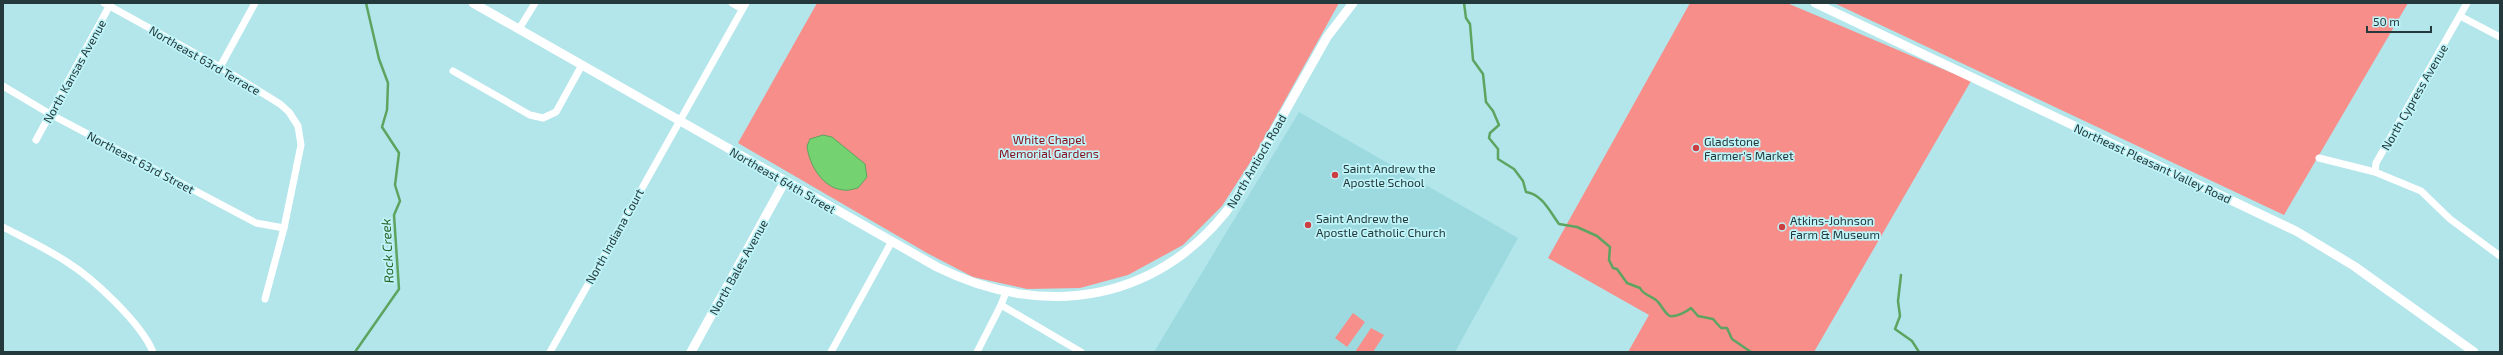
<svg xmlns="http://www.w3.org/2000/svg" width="2503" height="355" viewBox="0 0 2503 355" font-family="'Exo 2',sans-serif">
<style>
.built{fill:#9ddae0}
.green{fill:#f88e8a}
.water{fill:#75d270;stroke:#5da460}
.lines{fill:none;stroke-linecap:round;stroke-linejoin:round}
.stream{stroke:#5da460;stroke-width:2.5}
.minor{stroke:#fff;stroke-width:7}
.tertiary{stroke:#fff;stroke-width:9}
.poi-dot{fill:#cd3e43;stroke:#bff4f8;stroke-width:1.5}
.labels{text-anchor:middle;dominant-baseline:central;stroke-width:3.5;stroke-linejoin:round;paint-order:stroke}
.street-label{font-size:12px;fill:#24393b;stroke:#bff4f8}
.park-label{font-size:12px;fill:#880e1d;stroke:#bff4f8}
.poi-label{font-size:12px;fill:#24393b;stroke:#bff4f8;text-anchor:start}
.water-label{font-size:13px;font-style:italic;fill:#266324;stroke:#bff4f8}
</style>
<rect width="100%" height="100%" fill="#b2e6eb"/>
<path class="built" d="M1299,112L1518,238L1455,352H1154Z"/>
<g class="green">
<path d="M817,3H1339L1253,158L1222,206L1183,245L1128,275L1080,288L1027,289L973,277L927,253L738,143Z"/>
<path d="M1690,3H1787L1971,81L1814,352H1628L1649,315L1548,258Z"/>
<path d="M1834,3H2408L2284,215Z"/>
<path d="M1353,313L1365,322L1347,347L1335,338Z"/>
<path d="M1371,328L1384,335L1373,352H1355Z"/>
</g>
<path class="water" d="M823,135L832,137L865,164L867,177L858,188C853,189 848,191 843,190C823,188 809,165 807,146L810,139Z"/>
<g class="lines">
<g class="stream">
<path d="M1464,3L1466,18L1470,24L1473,60L1483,74L1486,102L1493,111L1499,125L1490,133L1489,138L1498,149V159L1514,169L1523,181L1526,192C1542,194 1550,212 1559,224L1577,227L1597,236L1610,247L1609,260L1613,268L1617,269L1627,283L1640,288C1644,296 1653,296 1658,302C1661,305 1666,315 1670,316C1677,317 1686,312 1691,308L1698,316L1713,319L1721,328H1727L1732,339L1751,352"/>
<path d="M1901,275L1898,301L1900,316L1895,329L1912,341L1919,352"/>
<path d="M355,352L399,289L394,215L400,201L395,185L399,153L382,127L387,110L388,83L379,59L366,3"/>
</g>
<g class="minor">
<path d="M104,3L220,67L280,104L289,112L298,126L301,145L284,228L265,299"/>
<path d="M732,3L742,9"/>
<path d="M2460,16L2500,37"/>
<path d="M519,29L535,3"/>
<path d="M220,67L255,3"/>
<path d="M453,71L530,115L543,118L556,112L582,65"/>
<path d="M3,86L50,114L256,223L284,228"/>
<path d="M36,140L111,3"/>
<path d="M2319,158L2375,172L2421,191L2450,219L2500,256"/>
<path d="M2375,172L2376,163L2467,3"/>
<path d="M3,227C24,238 47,249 67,262C94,279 141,323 153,352"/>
<path d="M1006,292L1001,305L1081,352"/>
<path d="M550,352L746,3"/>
<path d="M831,352L892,241"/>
<path d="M977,352L1001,305"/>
</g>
<g class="tertiary">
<path d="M473,3L937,267C1047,322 1165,301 1237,197L1327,37L1353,3"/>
<path d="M1815,3L2296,231L2354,266L2474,352"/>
<path d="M691,352L785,181"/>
</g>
</g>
<g class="poi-dot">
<circle cx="1696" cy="148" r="4"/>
<circle cx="1335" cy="175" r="4"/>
<circle cx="1308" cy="225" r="4"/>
<circle cx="1782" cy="227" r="4"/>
</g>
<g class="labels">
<g class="street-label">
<text transform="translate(205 60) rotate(30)">Northeast 63rd Terrace</text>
<text transform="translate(74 71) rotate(-61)">North Kansas Avenue</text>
<text transform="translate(2414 97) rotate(-60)">North Cypress Avenue</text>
<text transform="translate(1256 161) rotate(-60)">North Antioch Road</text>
<text transform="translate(141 162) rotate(28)">Northeast 63rd Street</text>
<text transform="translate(2153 163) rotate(25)">Northeast Pleasant Valley Road</text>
<text transform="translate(783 180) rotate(30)">Northeast 64th Street</text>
<text transform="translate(614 236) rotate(-61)">North Indiana Court</text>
<text transform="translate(738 267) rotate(-61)">North Bales Avenue</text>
</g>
<g class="park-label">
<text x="1049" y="139">White Chapel<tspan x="1049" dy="14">Memorial Gardens</tspan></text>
</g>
<g class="poi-label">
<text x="1704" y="141">Gladstone<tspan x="1704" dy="14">Farmer's Market</tspan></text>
<text x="1343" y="168">Saint Andrew the<tspan x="1343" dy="14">Apostle School</tspan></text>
<text x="1316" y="218">Saint Andrew the<tspan x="1316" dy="14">Apostle Catholic Church</tspan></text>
<text x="1790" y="220">Atkins-Johnson<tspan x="1790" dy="14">Farm &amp; Museum</tspan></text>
</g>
<g class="water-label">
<text transform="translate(387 251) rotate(-93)">Rock Creek</text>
</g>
</g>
<rect width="2503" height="355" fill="none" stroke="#24393b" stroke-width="8"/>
<path d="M2367 26v6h64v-6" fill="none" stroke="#24393b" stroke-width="2"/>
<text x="2373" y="26" font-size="12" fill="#24393b" stroke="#bff4f8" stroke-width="3" paint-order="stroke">50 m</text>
</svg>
